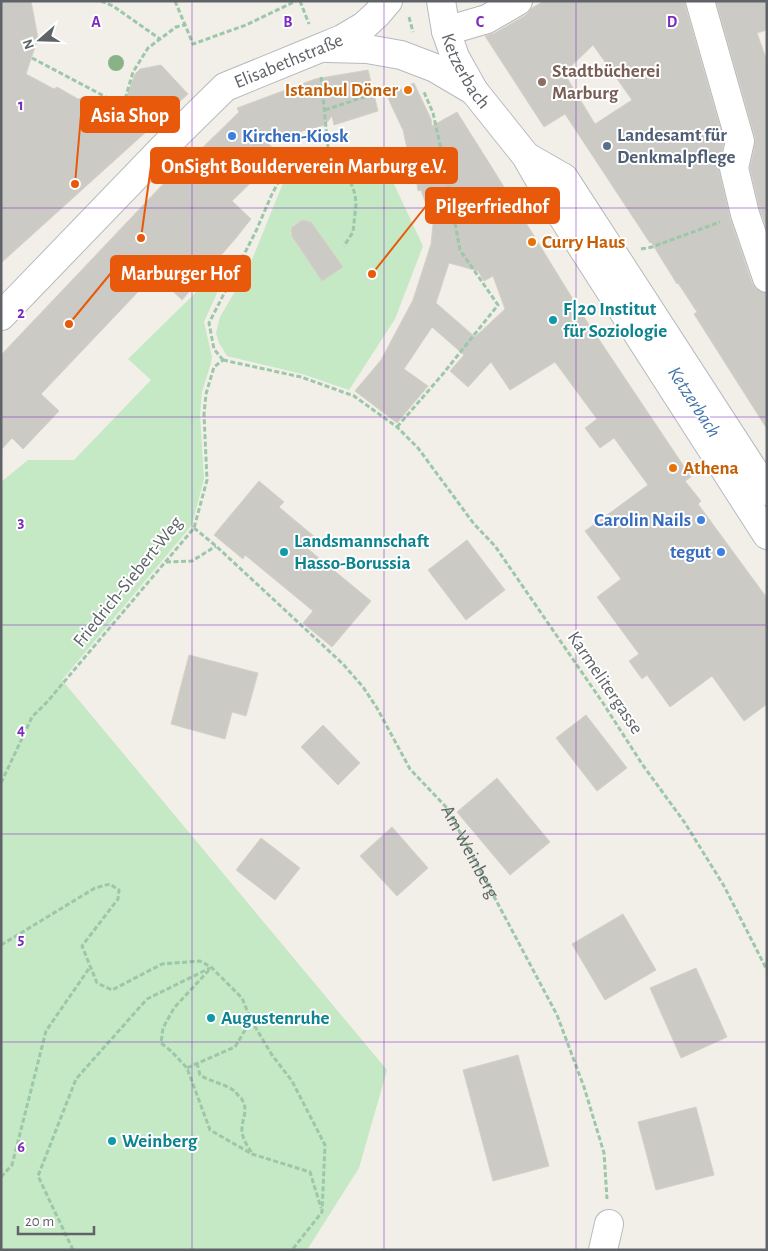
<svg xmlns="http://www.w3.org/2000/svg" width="768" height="1251" viewBox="0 0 768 1251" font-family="'Alegreya Sans',sans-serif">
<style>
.green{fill:#c5e8c5;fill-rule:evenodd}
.building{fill:#cccac5;stroke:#d6d1c6;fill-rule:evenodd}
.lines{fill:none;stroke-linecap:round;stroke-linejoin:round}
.street-casing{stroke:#b5b8bc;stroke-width:30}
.secondary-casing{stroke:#b6babf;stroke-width:30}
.path{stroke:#9cc7a9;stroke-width:3;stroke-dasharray:5 2.5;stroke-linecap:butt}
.street{stroke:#fff;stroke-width:28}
.secondary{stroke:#fff;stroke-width:28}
.tree{fill:#89b387}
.grid{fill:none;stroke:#7b2cbf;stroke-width:1;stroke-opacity:0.55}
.education-dot{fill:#8d6e63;stroke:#fff;stroke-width:2}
.food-dot{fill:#e8710a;stroke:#fff;stroke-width:2}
.shop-dot{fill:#3f7fe0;stroke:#fff;stroke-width:2}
.service-dot{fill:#5c6f8a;stroke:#fff;stroke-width:2}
.culture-dot{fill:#0f9aa8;stroke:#fff;stroke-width:2}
.labels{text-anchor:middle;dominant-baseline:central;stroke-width:4;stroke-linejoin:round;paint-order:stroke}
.street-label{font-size:19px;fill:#5f6368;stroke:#fff}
.education-label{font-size:19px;font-weight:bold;fill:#785e54;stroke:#fff;text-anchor:start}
.food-label{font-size:19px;font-weight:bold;fill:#c56008;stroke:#fff;text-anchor:start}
.service-label{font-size:19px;font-weight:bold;fill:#4e5e75;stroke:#fff;text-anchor:start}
.shop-label{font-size:19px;font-weight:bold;fill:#366cbe;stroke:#fff;text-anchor:end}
.culture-label{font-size:19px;font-weight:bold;fill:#0d838f;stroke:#fff;text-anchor:start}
.water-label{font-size:20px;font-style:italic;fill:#4174aa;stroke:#fff}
.grid-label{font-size:16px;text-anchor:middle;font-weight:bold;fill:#7b2cbf;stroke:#fff;stroke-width:4;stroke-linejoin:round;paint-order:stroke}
.leader{fill:none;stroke:#e8590c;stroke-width:2}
.callout-dot{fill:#e8590c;stroke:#fff;stroke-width:2}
.callout{fill:#e8590c;stroke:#e8590c;stroke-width:2}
.callout-label{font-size:20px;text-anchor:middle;font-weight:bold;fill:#fff}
</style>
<rect width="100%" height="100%" fill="#f1efe8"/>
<g class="green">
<path d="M345,151L362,153L385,165L423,246L395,319L349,390L302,374L227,356L219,343L216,333L220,317L249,267L283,183L307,165L333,154ZM302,220L311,222L343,267L322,281L290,234L293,225Z"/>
<path d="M234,255L204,322L212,357L211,363L202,392L200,415L204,479L192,525L62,680L387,1070L359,1168L307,1250H1V482L28,460H74L151,380L128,359Z"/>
</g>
<g class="building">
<path d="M1,1H31L38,38L26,74L54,89L57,87L78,99L84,97L103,107L107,103L119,117L135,74L140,69L161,65L188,94L1,263Z"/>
<path d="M544,1H685V5L724,141L719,165V171L730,218L752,283L756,289L766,293L767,296V429L694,314L697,312L678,283L677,284L651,242L650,243L565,114L544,127L485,36L495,33L526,15L532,8ZM593,45L632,100L595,124L564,73Z"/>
<path d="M716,1H767V30L757,33L767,61V229L760,210L750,168L755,144V137Z"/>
<path d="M368,70L378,111L334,125L332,116L325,125L266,141L278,154L263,171L232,201L251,219L236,238L182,300L155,274L41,394L59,411L23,449L12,438L1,450V355L166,181L194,156L239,112L237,108L315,79Z"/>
<path d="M414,83L431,119L432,126L457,112L496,174L582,314L691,477L685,481L701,501L698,504L767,598V704L744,721L712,676L670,707L647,675L642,679L629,661L639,654L597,597L621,579L585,531L648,485L614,438L600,448L585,428L597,419L555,362L510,390L491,362L468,387L450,371L464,355L432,327L404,369L428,386L397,423L355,391L381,360L413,300L431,244L433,224L421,190L418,191L414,165L411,166L403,130L387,96ZM449,263L478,271L484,281L493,276L505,309L475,337L436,303Z"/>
<path d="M302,220L311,222L343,267L322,281L291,235L292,227Z"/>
<path d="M259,481L284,502L279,507L316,538L308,549L371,601L332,647L303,623L313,611L245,555L243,559L214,535Z"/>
<path d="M467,540L505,590L466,620L428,570Z"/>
<path d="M189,655L258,673L246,716L232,712L225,739L171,724Z"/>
<path d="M586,715L627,768L597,791L556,738Z"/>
<path d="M323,725L360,763L338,785L301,747Z"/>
<path d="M497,778L550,842L510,875L457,812Z"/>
<path d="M392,827L428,868L397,896L360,856Z"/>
<path d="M261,838L300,868L275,900L236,870Z"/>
<path d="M623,914L656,970L605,1000L572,944Z"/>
<path d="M696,968L727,1037L681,1058L650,988Z"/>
<path d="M518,1055L549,1166L493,1181L463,1070Z"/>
<path d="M696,1107L714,1175L656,1190L638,1122Z"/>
</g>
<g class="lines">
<g class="street-casing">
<g id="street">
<path d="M700,1L740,141L734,168L745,214L767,278"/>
<path d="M446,31L487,19L518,1"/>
<path d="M603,1250L609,1224"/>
</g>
</g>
<g class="secondary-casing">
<g id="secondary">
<path id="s2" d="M441,1L446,31L455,57L474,91L526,156L546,191L767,535"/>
<path d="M327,48L367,49L401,55L435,68L474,91"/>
<path d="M529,158L564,178L767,491"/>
<path id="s3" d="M1,316L163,148L225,87L313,51L342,39L364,26L377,14L388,1"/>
</g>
</g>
<g class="path">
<path d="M101,1L113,6L160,39"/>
<path d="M175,1L193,44L246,25L296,1"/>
<path d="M300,1L309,24"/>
<path d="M409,17L413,32"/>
<path d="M32,58L123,106L145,129"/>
<path d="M321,77L328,148L340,161L346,170L355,194L356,204L353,232L344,246"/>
<path d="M123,106L133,72L148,48L176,27L184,25"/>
<path d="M325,110L388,89"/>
<path d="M641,249L652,247L720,222"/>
<path d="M223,360L301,377L354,396L397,427L418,448L474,524L495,546L603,703L642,764L685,823L724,886L767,970"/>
<path d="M223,360L214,349L209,323L256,231L272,194L280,179L297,163L328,148"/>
<path d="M397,427L442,375L498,305L460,250L441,149L433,113L424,92"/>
<path id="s1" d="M194,528L216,546L343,664L363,687L377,708L410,769L447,808L557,1015L584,1087L604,1153L607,1199"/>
<path d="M166,562L192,561L216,546"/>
<path d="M1,783L32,717L47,702L194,528L207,480L204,414L206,394L214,367L223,360"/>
<path d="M1,945L95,888L110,884L119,890L118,899L82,946L97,983L112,990L162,964L200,961L211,967L242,998L251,1020L272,1055L292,1081L325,1145L322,1212L292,1250"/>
<path d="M209,970L174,1008L163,1028L161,1043L171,1051L187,1068L210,1130L252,1154L310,1172L321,1208"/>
<path d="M197,1063L200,1075C211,1082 226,1084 236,1092C236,1093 240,1098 241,1098C250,1111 241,1118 242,1132C243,1140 248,1147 252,1153"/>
<path d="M187,1068L235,1047L251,1020"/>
<path d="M1,1177L12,1165L46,1031L90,967"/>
<path d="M73,1250L38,1176L76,1079L147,999L210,968"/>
</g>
<use href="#street" class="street"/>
<use href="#secondary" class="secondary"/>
</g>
<circle class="tree" cx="116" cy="63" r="8"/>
<path class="grid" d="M192,1V1250M384,1V1250M576,1V1250M1,208H767M1,417H767M1,625H767M1,834H767M1,1042H767"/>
<circle class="education-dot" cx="542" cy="82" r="5"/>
<g class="food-dot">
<circle cx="408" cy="90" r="5"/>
<circle cx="532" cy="242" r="5"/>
<circle cx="673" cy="468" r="5"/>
</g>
<g class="shop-dot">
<circle cx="232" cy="136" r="5"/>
<circle cx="701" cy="520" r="5"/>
<circle cx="721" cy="552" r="5"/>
</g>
<circle class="service-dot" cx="607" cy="146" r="5"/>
<g class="culture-dot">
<circle cx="553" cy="320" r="5"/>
<circle cx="284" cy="552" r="5"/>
<circle cx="211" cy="1018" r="5"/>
<circle cx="112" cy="1141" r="5"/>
</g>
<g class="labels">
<g class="street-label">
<text stroke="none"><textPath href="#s3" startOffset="389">Elisabethstraße</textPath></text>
<text stroke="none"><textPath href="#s2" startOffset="75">Ketzerbach</textPath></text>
<text transform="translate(128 582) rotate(-51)">Friedrich-Siebert-Weg</text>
<text transform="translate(605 683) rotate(56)">Karmelitergasse</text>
<text stroke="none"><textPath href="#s1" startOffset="430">Am Weinberg</textPath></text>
</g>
<g class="education-label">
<text x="552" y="71">Stadtbücherei<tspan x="552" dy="22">Marburg</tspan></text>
</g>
<g class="food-label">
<text x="398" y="90" text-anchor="end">Istanbul Döner</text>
<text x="542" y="242">Curry Haus</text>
<text x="683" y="468">Athena</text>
</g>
<g class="service-label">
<text x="617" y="135">Landesamt für<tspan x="617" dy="22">Denkmalpflege</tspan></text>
</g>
<g class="shop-label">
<text x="242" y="136" text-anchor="start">Kirchen-Kiosk</text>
<text x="691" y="520">Carolin Nails</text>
<text x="711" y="552">tegut</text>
</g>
<g class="culture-label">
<text x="563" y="309">F|20 Institut<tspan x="563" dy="22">für Soziologie</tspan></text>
<text x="294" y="541">Landsmannschaft<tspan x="294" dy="22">Hasso-Borussia</tspan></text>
<text x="221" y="1018">Augustenruhe</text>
<text x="122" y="1141">Weinberg</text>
</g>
<g class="water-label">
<text transform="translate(694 402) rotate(57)">Ketzerbach</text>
</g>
</g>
<g class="grid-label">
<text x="96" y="27">A</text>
<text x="288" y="27">B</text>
<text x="480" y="27">C</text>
<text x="672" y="27">D</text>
<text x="21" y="110">1</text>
<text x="21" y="318">2</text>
<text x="21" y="527">3</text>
<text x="21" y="735">4</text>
<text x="21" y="944">5</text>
<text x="21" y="1152">6</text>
</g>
<path class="leader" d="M75 184L81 115M141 238L151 166M372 274L426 206M69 324L111 273"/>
<g class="callout-dot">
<circle cx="75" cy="184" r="5"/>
<circle cx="141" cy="238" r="5"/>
<circle cx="372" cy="274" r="5"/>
<circle cx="69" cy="324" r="5"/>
</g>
<g class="callout">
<rect x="81" y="97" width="98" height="35" rx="5"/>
<rect x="151" y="148" width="306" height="35" rx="5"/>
<rect x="426" y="188" width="133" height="35" rx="5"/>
<rect x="111" y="256" width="139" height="35" rx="5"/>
</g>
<g class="callout-label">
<text x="130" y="122">Asia Shop</text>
<text x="304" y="173">OnSight Boulderverein Marburg e.V.</text>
<text x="492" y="213">Pilgerfriedhof</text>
<text x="180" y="280">Marburger Hof</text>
</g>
<rect width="768" height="1251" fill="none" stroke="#5f6368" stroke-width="5"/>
<g transform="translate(40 40) rotate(250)" stroke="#ffffff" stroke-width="4" paint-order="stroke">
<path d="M0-4L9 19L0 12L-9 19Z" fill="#5f6368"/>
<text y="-8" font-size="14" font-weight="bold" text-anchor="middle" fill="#5f6368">N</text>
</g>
<path d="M18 1226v8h76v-8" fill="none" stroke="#5f6368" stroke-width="2.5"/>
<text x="25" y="1226" font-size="15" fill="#5f6368" stroke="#ffffff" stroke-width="4" paint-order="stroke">20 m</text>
</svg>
